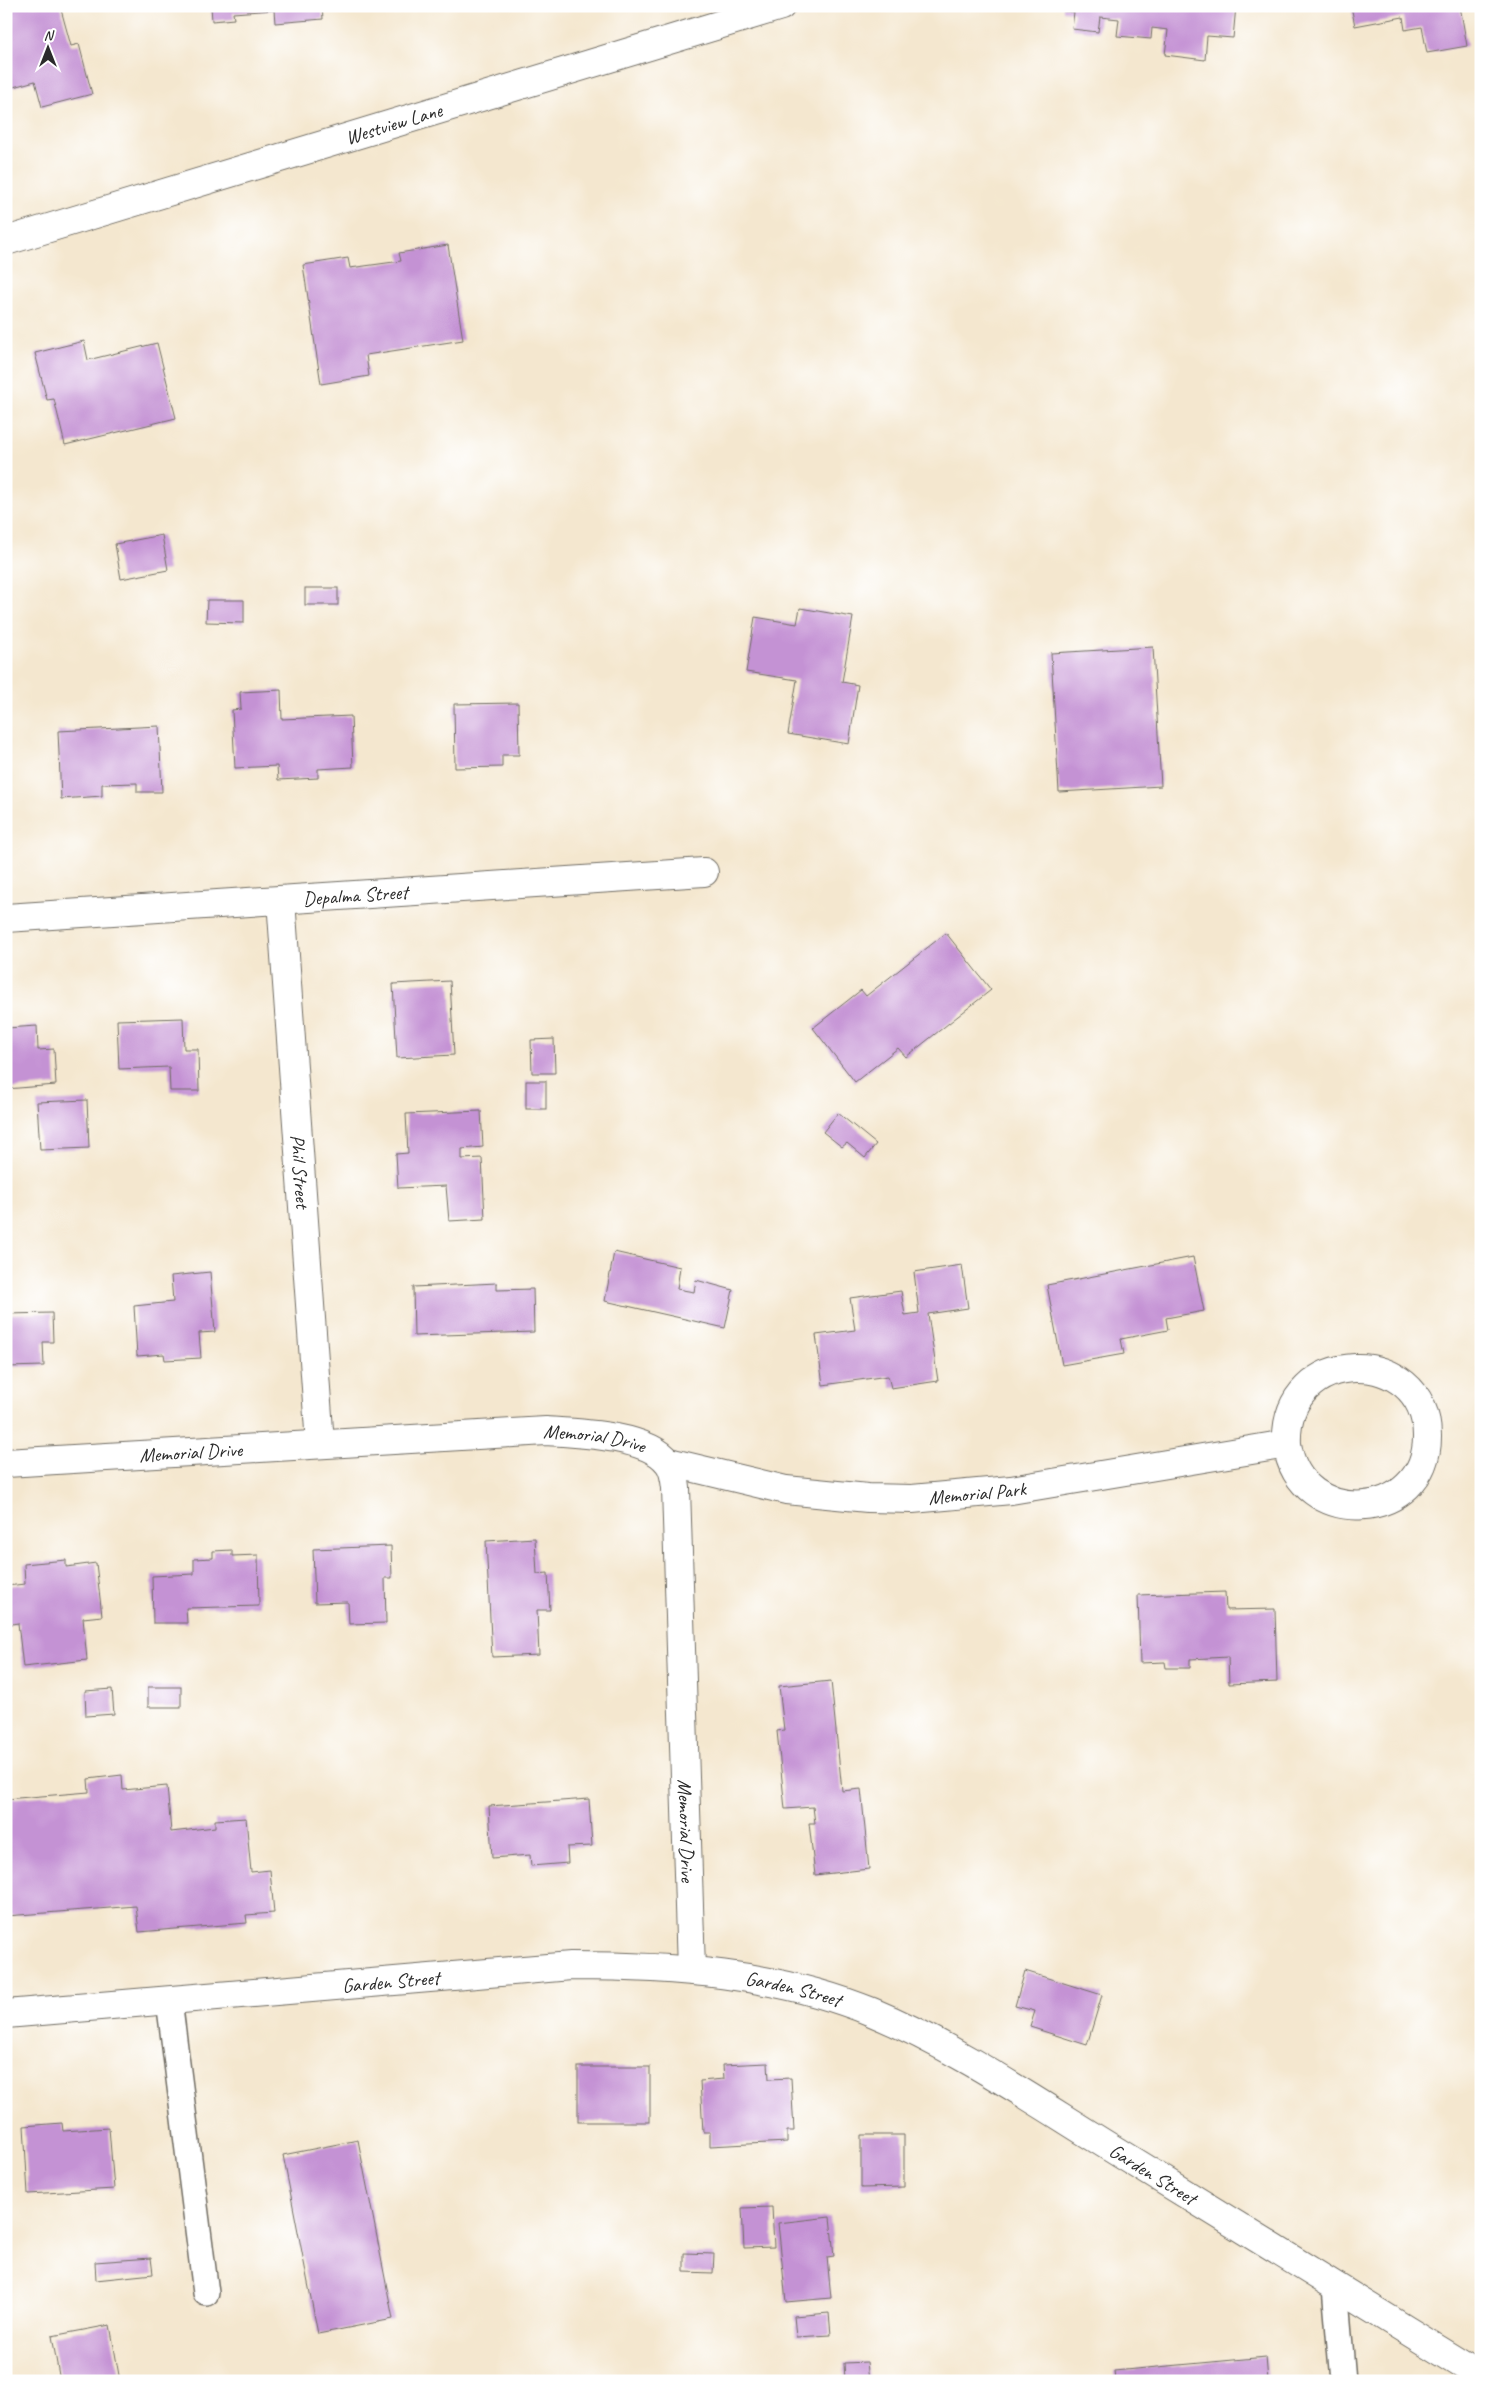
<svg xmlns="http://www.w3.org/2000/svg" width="1487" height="2387" viewBox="0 0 1487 2387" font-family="Caveat,sans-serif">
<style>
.building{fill:#c492d4}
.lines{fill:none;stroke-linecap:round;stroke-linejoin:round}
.service-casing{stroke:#716d64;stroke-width:28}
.minor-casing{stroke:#716d64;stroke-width:30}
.tertiary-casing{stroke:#716d64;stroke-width:30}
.service{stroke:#fff;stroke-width:25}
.minor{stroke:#fff;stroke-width:28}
.tertiary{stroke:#fff;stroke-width:28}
.labels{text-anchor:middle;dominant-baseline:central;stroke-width:4;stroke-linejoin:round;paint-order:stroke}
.street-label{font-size:20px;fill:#2b2b2b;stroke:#fff}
</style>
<rect width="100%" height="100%" fill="#fff"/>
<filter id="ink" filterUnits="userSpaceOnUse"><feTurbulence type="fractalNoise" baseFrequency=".02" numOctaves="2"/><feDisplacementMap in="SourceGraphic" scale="10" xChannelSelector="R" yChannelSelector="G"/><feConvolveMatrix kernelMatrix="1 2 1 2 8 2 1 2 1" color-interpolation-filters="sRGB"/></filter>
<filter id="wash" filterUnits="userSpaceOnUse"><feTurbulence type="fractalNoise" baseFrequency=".0096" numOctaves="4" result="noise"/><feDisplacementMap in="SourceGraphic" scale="20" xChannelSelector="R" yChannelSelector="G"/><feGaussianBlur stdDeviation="1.12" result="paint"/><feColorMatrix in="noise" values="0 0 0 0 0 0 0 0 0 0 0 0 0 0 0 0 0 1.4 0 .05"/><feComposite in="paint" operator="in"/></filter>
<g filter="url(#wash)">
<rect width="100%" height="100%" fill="#f4e7cf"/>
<g id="blocks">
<g class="building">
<path d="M17,6H60L71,46L79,44L92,94L42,107L35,81L6,89V9Z"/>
<path d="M211,6H322L323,19L275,23L274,10L233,13L234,19L212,21Z"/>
<path d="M1063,6H1236L1233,38L1207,36L1205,60L1165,55L1168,30L1152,28L1151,39L1117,36L1119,19L1100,17L1098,32L1072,29L1074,12L1063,11Z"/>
<path d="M1351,6H1460L1467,46L1427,53L1422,27L1405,30L1403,17L1355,26Z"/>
<path d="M448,245L463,340L366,355L369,376L321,384L303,265L348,258L350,268L401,261L399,253Z"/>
<path d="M84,341L88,360L157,343L176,418L65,445L54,399L47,400L35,353Z"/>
<path d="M162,535L168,570L121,579L115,544Z"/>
<rect x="305" y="588" width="33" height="17"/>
<path d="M207,600H244V623L206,622Z"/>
<path d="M800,608L853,617L842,682L858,685L849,744L788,734L797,680L746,672L755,617L797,624Z"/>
<path d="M1153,647L1161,786L1059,792L1051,653Z"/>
<path d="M281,690L282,719L351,716L353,767L318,769V778L278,780L277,766L235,768L232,710L241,709L240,692Z"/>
<path d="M518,703L519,755H502V767L455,768L454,704Z"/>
<path d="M159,726L162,792H137V783L102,784V796L61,799L58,731Z"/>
<path d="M946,933L991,990L906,1057L898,1048L855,1082L813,1028L861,990L866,996Z"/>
<path d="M450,981L454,1055L397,1058L393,984Z"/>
<path d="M183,1018L184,1049H198L199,1091H170L169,1067L119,1069L117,1020Z"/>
<path d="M37,1026L38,1050L54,1049L56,1085L6,1089V1028Z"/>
<path d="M554,1039L555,1073H532L531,1040Z"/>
<rect x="526" y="1081" width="20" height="28"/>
<path d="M87,1100L89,1148L40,1150L37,1102Z"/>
<path d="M481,1111L483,1147L462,1149V1159L482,1158L485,1219L449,1221L446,1186L398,1188L396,1154L408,1153L406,1114Z"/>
<path d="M838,1113L876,1144L865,1158L847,1143L842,1147L823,1132Z"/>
<path d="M614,1252L680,1267L677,1289L694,1292L696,1280L733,1290L725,1328L605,1301Z"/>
<path d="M1193,1257L1204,1311L1166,1318L1168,1330L1121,1339L1124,1354L1062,1365L1047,1285Z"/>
<path d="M962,1265L968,1308L928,1314L938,1381L891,1388L888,1376L823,1385L816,1335L855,1330L850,1298L901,1291L905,1315L919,1313L914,1272Z"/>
<path d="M210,1272L215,1332L199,1333L201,1358L165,1360L164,1354L137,1356L134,1306L173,1302L171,1276Z"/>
<path d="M497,1283V1290L533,1289L534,1332L414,1336L413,1287Z"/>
<path d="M52,1313L53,1342H43L44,1366L6,1367V1314Z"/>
<path d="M535,1538L537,1574L548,1573L550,1610H537L539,1655L492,1657L486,1541Z"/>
<path d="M391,1546L392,1578H385L386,1623L349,1624L348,1602L315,1603L313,1549Z"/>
<path d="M232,1550V1556L258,1555L259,1606L186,1608L187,1623H153L152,1576L194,1574V1559L213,1558V1551Z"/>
<path d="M66,1560V1567L96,1563L102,1616L83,1618L87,1660L23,1667L18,1623L6,1625V1586L25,1584L24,1564Z"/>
<path d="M1225,1592L1226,1610L1275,1609L1277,1682L1229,1684L1228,1657L1190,1659V1668H1166L1165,1662L1140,1663L1138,1595Z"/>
<path d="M831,1681L842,1791L861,1789L869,1869L815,1875L809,1823H815L813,1807L785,1809L777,1731L784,1730L779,1686Z"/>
<rect x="148" y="1687" width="33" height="20"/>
<path d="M112,1689L114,1714L86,1716L85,1691Z"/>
<path d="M122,1775L123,1790L167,1786L171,1832L215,1827V1820L246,1818L251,1872L270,1870L274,1913L246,1915L247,1923L139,1932L136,1906L6,1916V1799L89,1792L88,1779Z"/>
<path d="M589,1799L592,1846L567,1847L568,1863L531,1866L530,1855L492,1858L489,1806Z"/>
<path d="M1025,1971L1102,1995L1087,2045L1030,2027L1035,2011L1015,2006Z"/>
<path d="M768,2063L769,2079L791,2078L794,2131H787V2142L710,2146V2132H703L700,2081L724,2079L723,2065Z"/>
<rect x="578" y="2067" width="72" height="55"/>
<path d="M62,2123L63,2131L109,2128L114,2189L28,2194L24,2126Z"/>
<path d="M861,2135H904V2187L861,2188Z"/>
<path d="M358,2140L393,2319L318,2334L283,2155Z"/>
<path d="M772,2207L774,2247L744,2248L742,2208Z"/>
<path d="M830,2217L834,2256L827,2257L831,2298L786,2302L778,2223Z"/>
<path d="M684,2253L714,2254L713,2273L684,2272Z"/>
<path d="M151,2258L153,2274L96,2280L95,2262Z"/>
<path d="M829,2313L831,2335L796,2337L794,2316Z"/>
<path d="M110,2325L120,2381H60L52,2336Z"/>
<path d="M1266,2357L1268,2381H1115L1114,2371Z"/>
<path d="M867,2362L869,2381H845L844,2363Z"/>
</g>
</g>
</g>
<g filter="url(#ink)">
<use href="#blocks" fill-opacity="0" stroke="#716d64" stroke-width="1"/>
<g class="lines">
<g class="service-casing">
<g id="service">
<path d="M169,2000L206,2293"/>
<path d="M1335,2287L1343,2381"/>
</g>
</g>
<g class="minor-casing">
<g id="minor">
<path id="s1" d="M6,241L781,6"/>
<path id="s2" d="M281,900L320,1444"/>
<path id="s3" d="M6,918L704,872"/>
<path id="s4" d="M669,1462L786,1490L868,1498L912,1499L1011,1490L1287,1444C1282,1345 1426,1343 1427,1436C1428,1522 1300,1532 1287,1444"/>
<path id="s5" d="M6,1463L546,1431C578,1433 647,1435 668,1462C674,1469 675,1480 676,1488L691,1970"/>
</g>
</g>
<g class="tertiary-casing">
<g id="tertiary">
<path id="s6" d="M6,2014L571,1966C671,1966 777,1973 872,2012C958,2048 1036,2102 1116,2151C1237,2226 1359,2301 1481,2376"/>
</g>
</g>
<use href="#service" class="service"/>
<use href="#minor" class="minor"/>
<use href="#tertiary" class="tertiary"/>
</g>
</g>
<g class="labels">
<g class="street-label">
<text stroke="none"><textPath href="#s1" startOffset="405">Westview Lane</textPath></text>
<text stroke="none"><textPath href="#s3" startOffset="350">Depalma Street</textPath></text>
<text stroke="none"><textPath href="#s2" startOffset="272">Phil Street</textPath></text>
<text stroke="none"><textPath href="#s5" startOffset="590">Memorial Drive</textPath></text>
<text stroke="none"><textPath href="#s5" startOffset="185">Memorial Drive</textPath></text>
<text stroke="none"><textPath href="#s4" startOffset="312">Memorial Park</textPath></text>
<text stroke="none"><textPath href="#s5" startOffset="1040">Memorial Drive</textPath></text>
<text stroke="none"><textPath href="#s6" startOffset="386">Garden Street</textPath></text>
<text stroke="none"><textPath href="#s6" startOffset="791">Garden Street</textPath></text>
<text stroke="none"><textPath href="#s6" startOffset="1198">Garden Street</textPath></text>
</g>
</g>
<rect width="1487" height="2387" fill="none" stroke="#fff" stroke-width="25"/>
<g transform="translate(48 48)" stroke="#ffffff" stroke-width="4" paint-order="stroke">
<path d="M0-4L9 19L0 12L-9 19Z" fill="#2b2b2b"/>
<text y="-8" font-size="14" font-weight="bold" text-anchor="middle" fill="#2b2b2b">N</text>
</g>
</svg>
